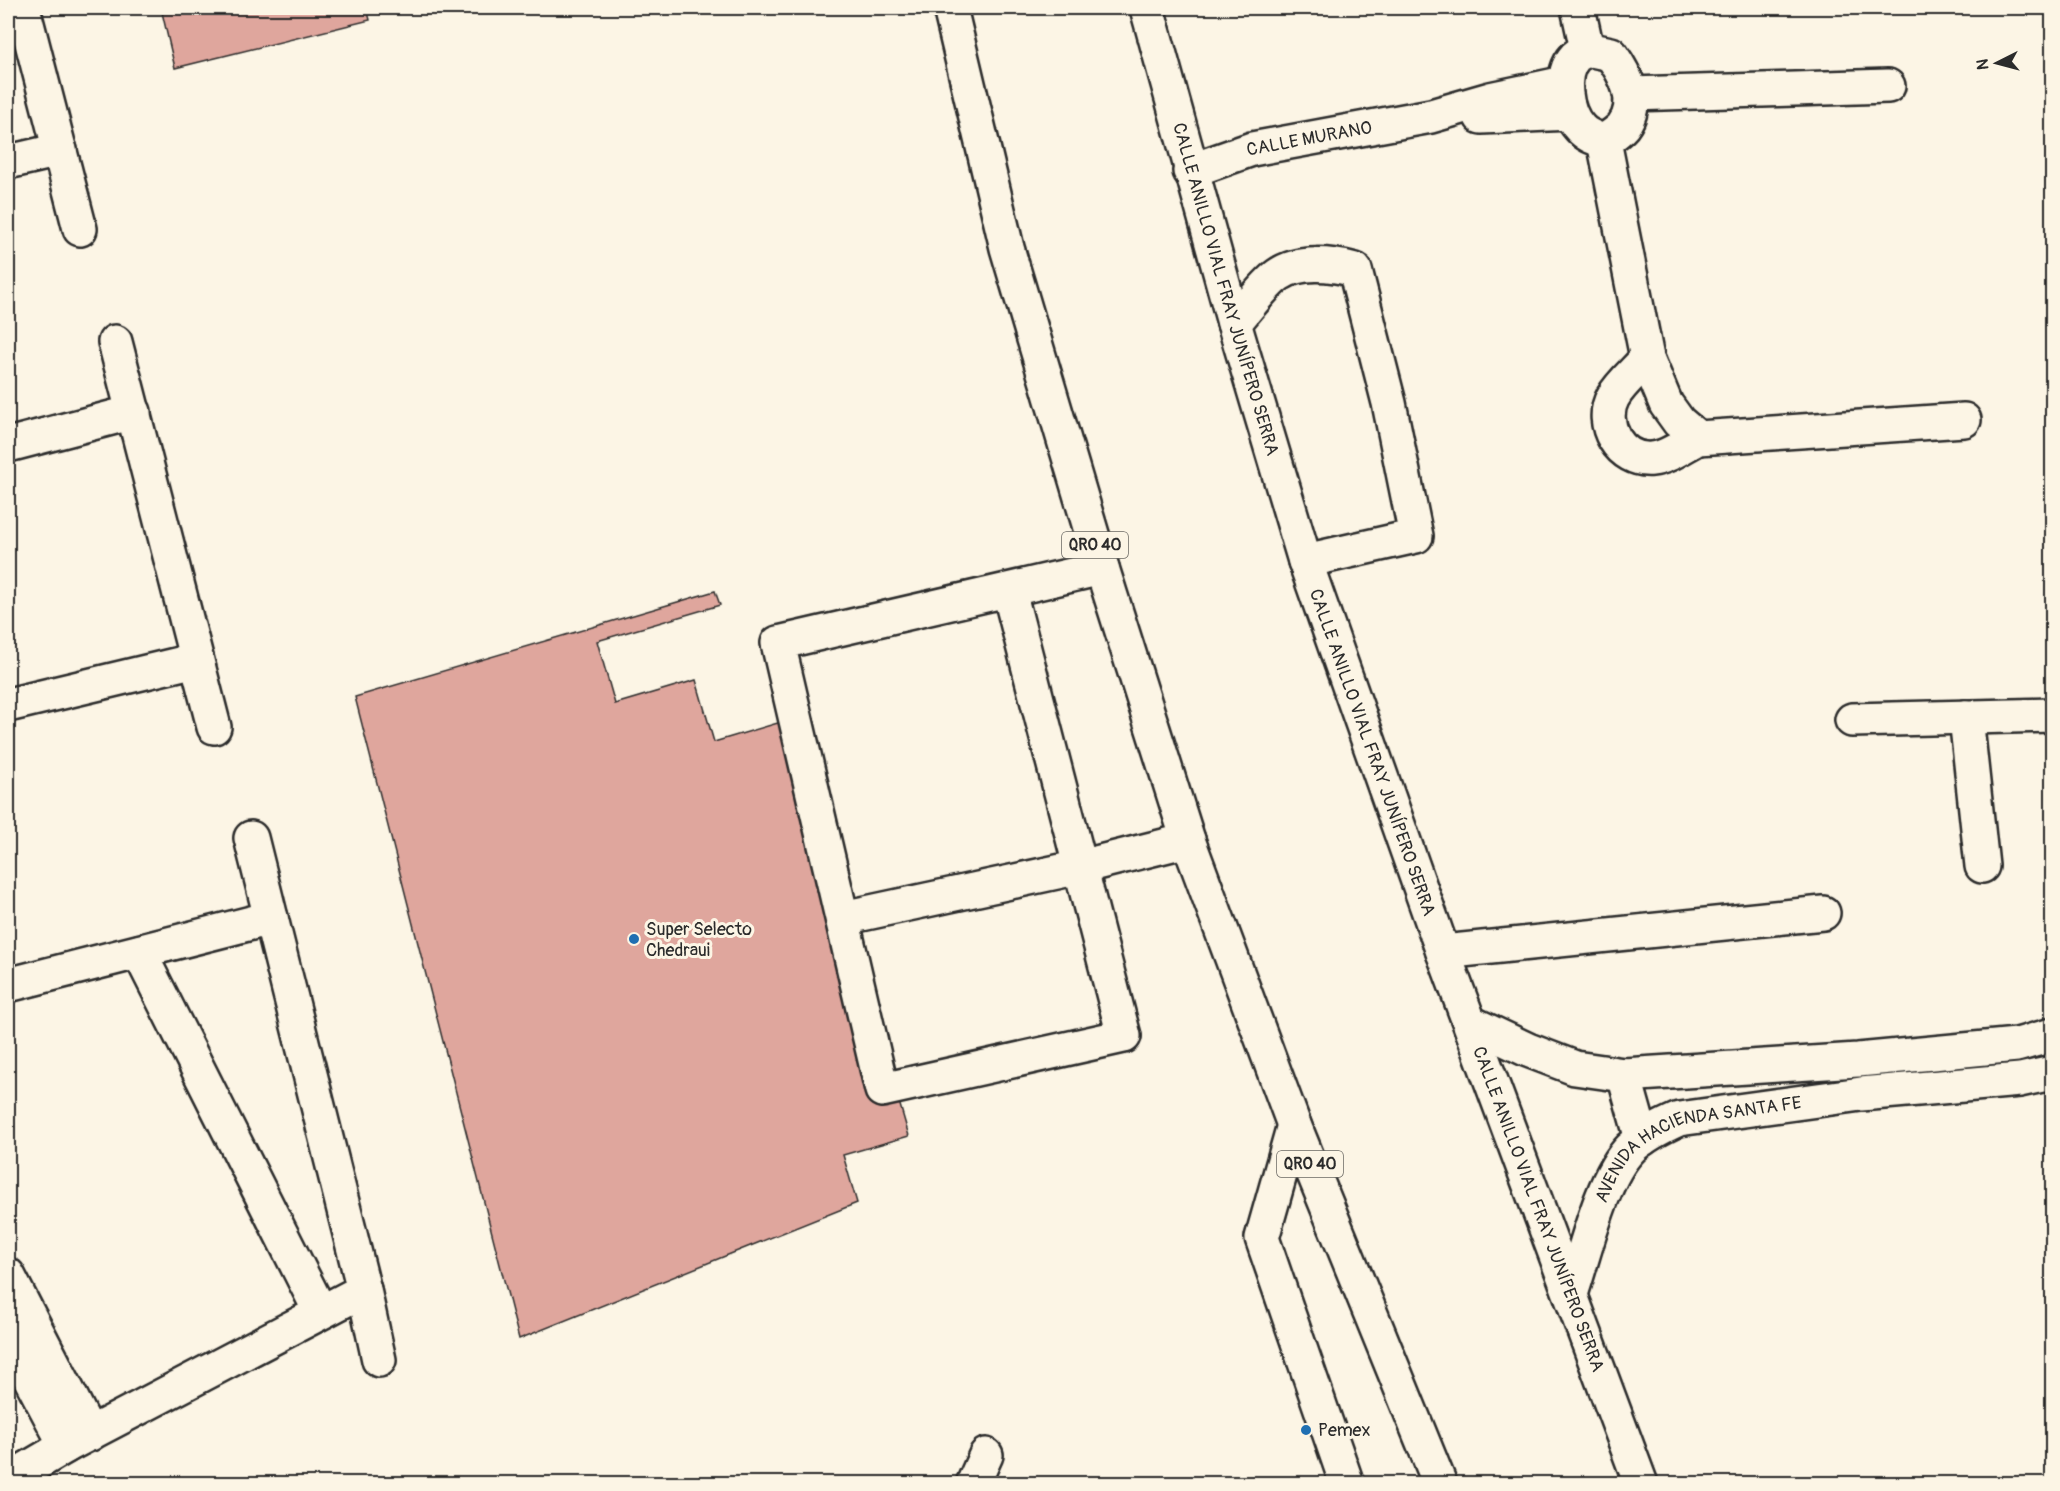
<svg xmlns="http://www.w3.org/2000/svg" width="2060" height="1491" viewBox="0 0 2060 1491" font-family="Pangolin,sans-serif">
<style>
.building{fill:#dfa69d;stroke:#2b2b2b;stroke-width:1.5}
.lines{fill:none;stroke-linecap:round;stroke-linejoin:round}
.minor-casing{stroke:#2b2b2b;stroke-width:38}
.highway-casing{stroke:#2b2b2b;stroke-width:38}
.minor{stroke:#fcf5e5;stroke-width:33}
.highway{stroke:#fcf5e5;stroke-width:33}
.poi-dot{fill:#1f6fb2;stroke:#fcf5e5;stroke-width:2}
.labels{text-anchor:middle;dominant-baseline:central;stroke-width:6;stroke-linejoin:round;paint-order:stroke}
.shield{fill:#fcf5e5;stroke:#6a6863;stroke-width:1.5}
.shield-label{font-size:16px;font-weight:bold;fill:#2b2b2b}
.street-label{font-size:18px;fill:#2b2b2b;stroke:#fcf5e5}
.poi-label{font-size:18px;fill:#2b2b2b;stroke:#fcf5e5;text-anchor:start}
</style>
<rect width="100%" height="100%" fill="#fcf5e5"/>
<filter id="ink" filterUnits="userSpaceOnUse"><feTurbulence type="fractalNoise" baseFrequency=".0167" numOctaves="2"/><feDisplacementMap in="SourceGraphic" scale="12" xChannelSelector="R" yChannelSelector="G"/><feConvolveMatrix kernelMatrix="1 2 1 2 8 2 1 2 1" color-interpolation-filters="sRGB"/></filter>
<g filter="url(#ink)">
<g class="building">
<path d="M161,8H367L370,20L175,68Z"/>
<path d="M715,591L720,605L597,641L615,704L696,680L714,742L788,720L909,1136L843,1155L857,1203L519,1339L355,697Z"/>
</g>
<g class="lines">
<g class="minor-casing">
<g id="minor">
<path d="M23,8L80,229"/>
<path d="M1578,8L1587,49"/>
<path d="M1587,49L1611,54C1625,74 1641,102 1623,126C1618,132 1610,137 1604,141C1595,138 1587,136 1580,128C1565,112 1559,74 1575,57C1578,54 1584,52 1587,49Z"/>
<path d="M1631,94L1888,86"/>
<path d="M1481,117L1570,113"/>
<path d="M1604,141L1647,358L1666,404L1679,422L1698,438"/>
<path d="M8,162L60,150"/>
<path id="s1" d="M1190,171L1252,149L1431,116L1490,99L1565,83"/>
<path d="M1234,323C1246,310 1265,284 1278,275C1299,260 1332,264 1355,270L1389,403L1416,536L1305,561"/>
<path d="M115,342L214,727"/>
<path d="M1647,358C1637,370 1621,383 1613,397C1598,424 1620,462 1652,459C1667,458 1684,445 1698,438L1964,420"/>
<path d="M8,445L134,412"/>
<path d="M1009,591L1124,1036L882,1090L778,643L1102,568"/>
<path d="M8,705L196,660"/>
<path d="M1966,717L1982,866"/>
<path d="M1852,720L2052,715"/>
<path d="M251,838L364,1290L379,1360"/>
<path d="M843,918L1080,867L1188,840"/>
<path d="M139,952L320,1311"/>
<path d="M1443,952L1823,913"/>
<path d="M8,985L271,918"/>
<path d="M1471,1023L1528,1050L1575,1068L1624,1075L1858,1060L2017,1045L2052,1035"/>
<path d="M1624,1075L1642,1139"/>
<path d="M1294,1125L1262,1238L1347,1484"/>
<path d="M8,1275L90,1434"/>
<path id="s2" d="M1571,1294C1585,1253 1601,1178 1631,1148C1645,1135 1661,1127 1679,1119L1861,1094L2020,1080L2052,1073"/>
<path d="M8,1336L66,1446"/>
<path d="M8,1480L66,1446L364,1290"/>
<path d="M973,1484L986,1455"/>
</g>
</g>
<g class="highway-casing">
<g id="highway">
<path d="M950,8L1007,248L1102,568L1188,840L1294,1125L1440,1484"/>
<path id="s3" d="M1147,8L1234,323L1305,561L1443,952L1641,1484"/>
</g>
</g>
<use href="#minor" class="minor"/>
<use href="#highway" class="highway"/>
</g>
</g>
<g class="poi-dot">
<circle cx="634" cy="939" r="6"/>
<circle cx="1306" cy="1430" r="6"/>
</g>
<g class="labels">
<g class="shield">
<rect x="1062" y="532" width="66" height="26" rx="4.5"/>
<rect x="1277" y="1151" width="66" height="26" rx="4.5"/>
</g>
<g class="shield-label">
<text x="1095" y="545">QRO 40</text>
<text x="1310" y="1164">QRO 40</text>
</g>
<g class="street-label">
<text stroke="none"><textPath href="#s1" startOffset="124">CALLE MURANO</textPath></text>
<text stroke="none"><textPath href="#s3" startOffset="292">CALLE ANILLO VIAL FRAY JUNÍPERO SERRA</textPath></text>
<text stroke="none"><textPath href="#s3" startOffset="778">CALLE ANILLO VIAL FRAY JUNÍPERO SERRA</textPath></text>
<text stroke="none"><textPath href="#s2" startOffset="218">AVENIDA HACIENDA SANTA FE</textPath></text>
<text stroke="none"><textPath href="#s3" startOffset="1264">CALLE ANILLO VIAL FRAY JUNÍPERO SERRA</textPath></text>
</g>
<g class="poi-label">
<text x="646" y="929">Super Selecto<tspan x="646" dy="21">Chedraui</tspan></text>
<text x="1318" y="1430">Pemex</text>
</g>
</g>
<rect width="2060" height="1491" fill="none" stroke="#fcf5e5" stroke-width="30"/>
<rect x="15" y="15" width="2030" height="1461" fill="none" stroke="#2b2b2b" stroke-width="2" filter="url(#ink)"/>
<g transform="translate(1997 63) rotate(264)" stroke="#fcf5e5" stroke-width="4.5" paint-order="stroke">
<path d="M0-4.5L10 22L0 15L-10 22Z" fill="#2b2b2b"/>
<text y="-9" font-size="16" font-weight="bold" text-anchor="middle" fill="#2b2b2b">N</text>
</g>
</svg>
